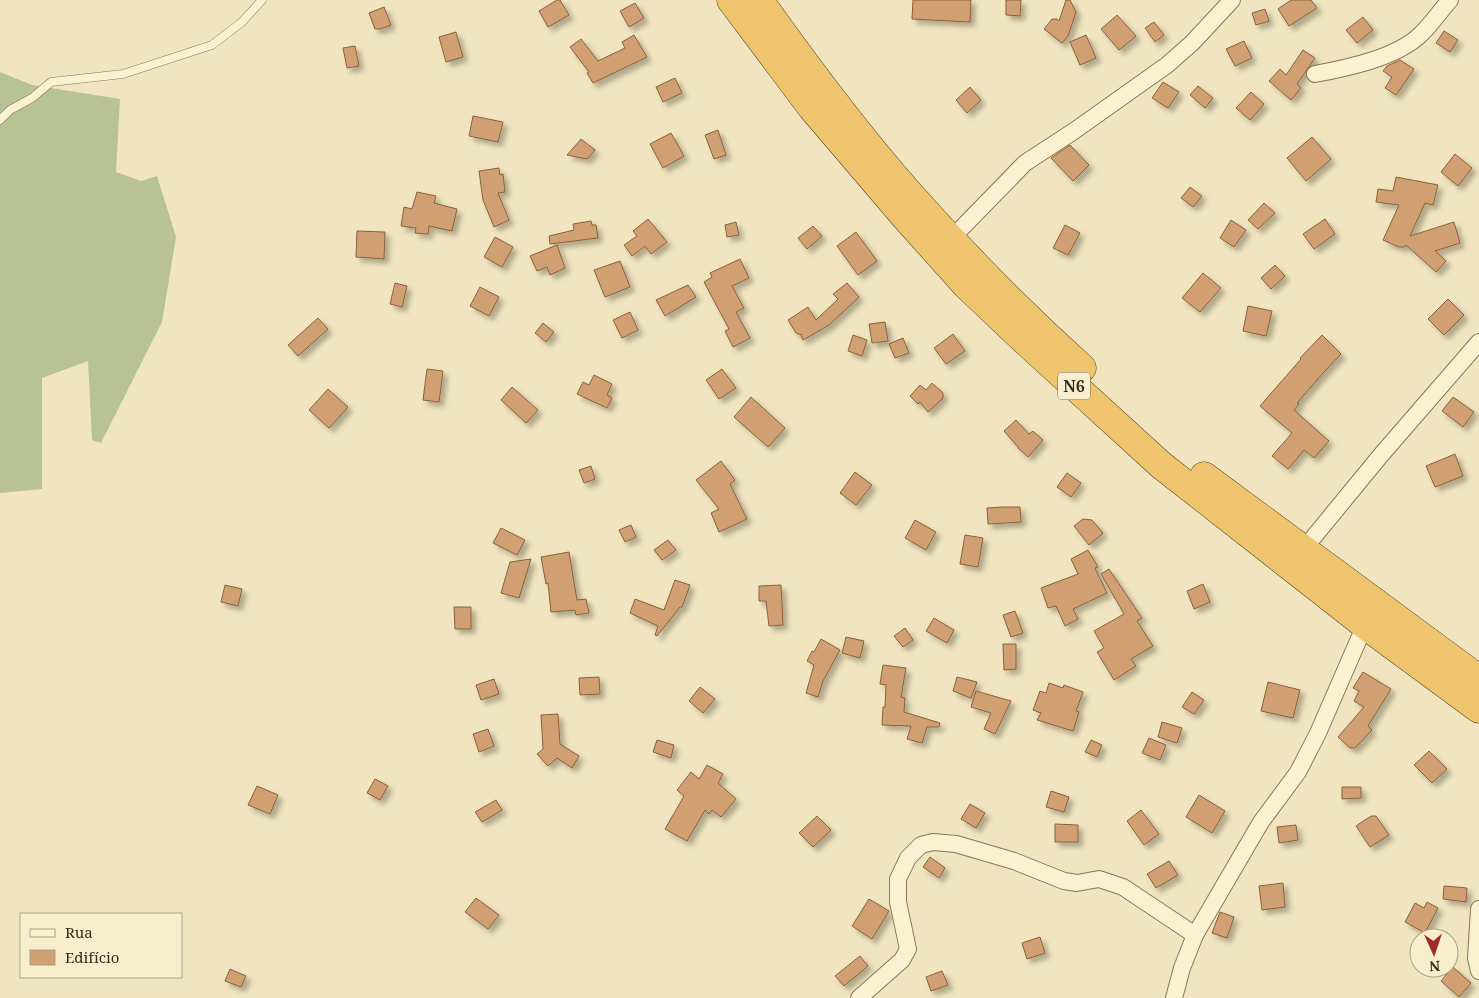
<svg xmlns="http://www.w3.org/2000/svg" width="1479" height="998" viewBox="0 0 1479 998" font-family="'Noto Serif',serif">
<style>
.cemetery{fill:#b9c292}
.building{fill:#d0a072;stroke:#8a603b;filter:url(#shadow)}
.lines{fill:none;stroke-linecap:round;stroke-linejoin:round}
.service-casing{stroke:#897556;stroke-width:9}
.minor-casing{stroke:#897556;stroke-width:18}
.trunk-casing{stroke:#57422b;stroke-width:29}
.service{stroke:#faf1d2;stroke-width:8}
.minor{stroke:#faf1d2;stroke-width:16}
.trunk{stroke:#eec46f;stroke-width:28}
.labels{text-anchor:middle;dominant-baseline:central;stroke-width:4;stroke-linejoin:round;paint-order:stroke}
.shield{fill:#f7eece;stroke:#716651;stroke-width:1}
.shield-label{font-size:16px;font-weight:bold;fill:#382b1c}
</style>
<defs>
<filter id="shadow"><feDropShadow dx="4.5" dy="4.5" stdDeviation="2.5" flood-color="#0004"/></filter>
</defs>
<rect width="100%" height="100%" fill="#f0e5be"/>
<path class="cemetery" d="M0,72L32,85L120,99L116,172L141,181L157,176L176,237L162,322L101,443L92,440L88,361L42,378V489L0,493Z"/>
<g class="building">
<path d="M557,0H560L569,15L548,27L539,11Z"/>
<path d="M913,0H971L970,22L912,19Z"/>
<path d="M1006,0H1021L1020,16L1006,15Z"/>
<path d="M1066,0H1070L1076,12L1068,36L1062,43L1044,29L1052,19H1057L1059,21Z"/>
<path d="M1291,0H1311L1317,8L1289,26L1278,9Z"/>
<path d="M635,3L644,18L629,27L620,11Z"/>
<path d="M384,7L391,25L380,29H375L369,13Z"/>
<path d="M1265,9L1269,21L1256,25L1252,13Z"/>
<path d="M1117,15L1136,36L1119,50L1101,29Z"/>
<path d="M1363,17L1373,30L1357,43L1346,30Z"/>
<path d="M1154,22L1164,35L1155,42L1145,28Z"/>
<path d="M1444,31L1458,40L1450,52L1436,43Z"/>
<path d="M456,32L463,57L446,62L439,37Z"/>
<path d="M634,35L647,57L593,83L587,73L589,72L570,47L581,39L598,61L625,48L622,42Z"/>
<path d="M1086,35L1096,58L1080,65L1070,42Z"/>
<path d="M1244,41L1252,58L1235,66L1226,49Z"/>
<path d="M355,46L359,66L347,68L343,48Z"/>
<path d="M1303,50L1315,58L1297,84L1301,88L1291,100L1269,81L1280,69L1286,75Z"/>
<path d="M1400,60L1414,69L1396,95L1385,88L1392,77L1383,71L1387,66Z"/>
<path d="M675,78L682,93L663,102L656,87Z"/>
<path d="M1163,82L1179,92L1168,108L1152,98Z"/>
<path d="M1198,86L1213,98L1205,108L1190,95Z"/>
<path d="M970,87L981,100L967,113L956,100Z"/>
<path d="M1251,92L1264,104L1250,120L1236,108Z"/>
<path d="M473,116L503,122L498,142L469,136Z"/>
<path d="M718,130L726,155L714,159L705,135Z"/>
<path d="M671,133L684,156L663,168L650,144Z"/>
<path d="M1312,137L1331,159L1306,181L1287,158Z"/>
<path d="M581,139L595,150L587,159L567,155Z"/>
<path d="M1070,145L1089,165L1073,181L1051,158Z"/>
<path d="M1455,154L1472,168L1458,186L1441,172Z"/>
<path d="M499,168L500,175L503,174L505,192L498,193L509,220L494,227L483,200L479,171Z"/>
<path d="M1396,177L1438,185L1433,205L1425,203L1410,236L1454,222L1460,243L1435,251L1446,261L1436,272L1406,245L1404,247H1399L1383,240L1399,205L1376,202L1378,189L1393,191Z"/>
<path d="M1190,187L1202,196L1193,207L1181,198Z"/>
<path d="M417,192L436,196L434,203L457,209L452,231L429,226L428,234L415,233L416,228L401,226L404,207L412,209Z"/>
<path d="M1264,203L1275,213L1258,229L1248,220Z"/>
<path d="M648,219L667,242L651,254L645,246L632,256L624,245L637,236L633,231Z"/>
<path d="M1325,219L1335,234L1314,249L1303,234Z"/>
<path d="M1231,220L1246,230L1234,247L1220,238Z"/>
<path d="M591,221L592,225H596L598,238L550,244L549,236L574,230L573,224Z"/>
<path d="M736,222L739,235L727,237L725,225Z"/>
<path d="M1065,225L1080,233L1068,255L1053,248Z"/>
<path d="M813,226L822,236L807,249L798,238Z"/>
<path d="M357,231L385,232L384,259L356,257Z"/>
<path d="M856,232L877,261L858,275L837,246Z"/>
<path d="M495,237L513,247L502,267L484,257Z"/>
<path d="M557,245L565,268L550,275L547,267L537,271L530,256Z"/>
<path d="M740,259L749,278L732,286L744,308L736,312L750,338L733,347L725,331L729,329L704,282L712,277L710,273Z"/>
<path d="M620,261L630,287L605,297L594,270Z"/>
<path d="M1275,265L1285,276L1271,289L1261,278Z"/>
<path d="M1203,273L1221,288L1200,312L1182,298Z"/>
<path d="M395,283L407,286L402,307L390,304Z"/>
<path d="M847,283L859,297L829,325L803,340L801,336L802,335L796,333L788,320L808,307L816,320L838,299L833,294Z"/>
<path d="M688,285L696,297L665,316L656,300Z"/>
<path d="M480,287L499,297L489,316L470,306Z"/>
<path d="M1448,299L1464,315L1444,335L1428,319Z"/>
<path d="M1248,306L1272,311L1266,336L1243,331Z"/>
<path d="M630,312L638,330L622,338L613,320Z"/>
<path d="M318,318L328,329L298,356L288,345Z"/>
<path d="M885,322L888,341L872,343L869,324Z"/>
<path d="M543,323L554,332L546,342L535,333Z"/>
<path d="M953,334L965,351L946,364L934,348Z"/>
<path d="M853,335L867,340L862,356L848,351Z"/>
<path d="M1322,335L1341,354L1324,372L1297,403L1299,404L1294,410L1329,441L1314,458L1304,450L1288,469L1272,456L1292,433L1260,406L1301,359L1300,358Z"/>
<path d="M903,338L909,353L895,358L889,344Z"/>
<path d="M427,369L443,371L439,402L423,400Z"/>
<path d="M722,369L736,388L719,399L706,380Z"/>
<path d="M594,375L612,384L607,395L612,398L607,408L577,394L583,382L589,385Z"/>
<path d="M932,383L943,393V398L928,412L920,402L918,404L910,396L920,385L926,390Z"/>
<path d="M512,387L538,410L526,423L501,400Z"/>
<path d="M328,389L348,407L329,428L309,410Z"/>
<path d="M751,397L785,428L768,447L734,417Z"/>
<path d="M1453,397L1474,412L1463,427L1442,411Z"/>
<path d="M1016,420L1029,434L1033,431L1043,440L1028,457L1018,448V447L1004,431Z"/>
<path d="M1455,454L1463,476L1435,487L1426,466Z"/>
<path d="M721,461L735,480L730,484L747,519L719,532L711,513L719,509L696,480Z"/>
<path d="M591,466L595,479L584,483L579,470Z"/>
<path d="M855,472L872,485L856,505L840,493Z"/>
<path d="M1067,473L1081,483L1071,497L1057,487Z"/>
<path d="M1002,507H1020L1021,522L988,524L987,508Z"/>
<path d="M1083,519L1092,520L1103,533L1089,545L1074,526Z"/>
<path d="M915,520L936,532L926,550L905,538Z"/>
<path d="M631,525L636,537L625,542L619,530Z"/>
<path d="M501,528L525,540L517,555L493,543Z"/>
<path d="M965,535L983,538L978,567L960,564Z"/>
<path d="M668,540L676,550L662,560L654,550Z"/>
<path d="M1088,550L1098,567L1095,568L1107,593L1073,609L1078,619L1065,626L1056,606L1048,608L1041,588L1078,574L1071,559Z"/>
<path d="M569,552L577,600L586,599L589,613L576,615L575,610L551,612L548,583L546,584L541,557Z"/>
<path d="M531,559L519,598L501,593L510,562Z"/>
<path d="M1109,569L1142,618L1137,621L1153,646L1131,659L1136,666L1114,680L1097,652L1104,648L1094,631L1124,614L1101,574Z"/>
<path d="M675,580L690,585L682,607H680L657,636L655,635L658,626L630,613L635,599L664,610Z"/>
<path d="M1203,584L1210,602L1194,609L1187,591Z"/>
<path d="M225,585L242,589L238,606L221,602Z"/>
<path d="M781,585L783,625L769,626L766,601H759V586Z"/>
<path d="M454,607H471V629H455Z"/>
<path d="M1015,611L1023,633L1011,637L1003,615Z"/>
<path d="M934,618L954,630L947,643L926,631Z"/>
<path d="M905,628L913,640L903,647L894,636Z"/>
<path d="M846,637L864,641L860,658L842,653Z"/>
<path d="M821,639L840,650L823,681L818,697L806,693L814,665L807,661L812,651L814,652Z"/>
<path d="M1003,644H1016V669L1004,670Z"/>
<path d="M883,665L906,668L901,697L905,698L904,712L940,723L939,727H927L922,743L907,739L911,726L882,725L883,707H885L886,685L880,684Z"/>
<path d="M1363,672L1391,689L1368,726L1372,730L1355,748H1350L1338,737L1364,707L1354,701L1359,691L1353,688Z"/>
<path d="M599,677L600,694L580,695L579,678Z"/>
<path d="M957,677L977,682L971,698L953,691Z"/>
<path d="M494,679L499,694L481,700L476,685Z"/>
<path d="M1268,682L1300,690L1293,718L1261,711Z"/>
<path d="M1049,683L1063,688L1064,685L1083,692L1076,711L1079,712L1073,731L1037,720L1041,713L1033,710L1040,691L1046,693Z"/>
<path d="M700,687L715,699L703,713L689,701Z"/>
<path d="M976,691L1011,701L995,734L984,729L991,713L971,707Z"/>
<path d="M1192,692L1204,700L1194,714L1182,707Z"/>
<path d="M558,714L560,744L579,756L572,768L557,758L548,766L537,754L543,749L541,715Z"/>
<path d="M1162,722L1182,728L1177,743L1158,737Z"/>
<path d="M488,729L494,746L479,752L473,734Z"/>
<path d="M1149,738L1166,745L1160,760L1142,753Z"/>
<path d="M657,740L674,745L671,758L653,752Z"/>
<path d="M1091,740L1102,745L1097,757L1085,752Z"/>
<path d="M1429,751L1447,769L1432,783L1414,765Z"/>
<path d="M707,765L723,774L718,783L736,799L721,817L712,810L709,814L705,810L687,841L665,829L684,796L677,790L691,772L699,779Z"/>
<path d="M375,779L388,786L380,800L367,793Z"/>
<path d="M257,786L278,795L270,814L248,805Z"/>
<path d="M1342,787H1361V798L1342,799Z"/>
<path d="M1051,791L1069,797L1064,812L1046,807Z"/>
<path d="M1199,795L1225,811L1212,833L1186,817Z"/>
<path d="M496,800L502,810L482,822L475,812Z"/>
<path d="M970,804L985,813L976,828L961,819Z"/>
<path d="M1141,810L1159,834L1144,845L1127,821Z"/>
<path d="M817,816L831,830L813,847L799,833Z"/>
<path d="M1371,816H1376L1389,835L1370,847L1356,826Z"/>
<path d="M1055,824L1078,825V842H1055Z"/>
<path d="M1296,825L1298,840L1279,843L1277,827Z"/>
<path d="M930,857L945,868L939,878L923,867Z"/>
<path d="M1169,861L1178,875L1156,888L1147,874Z"/>
<path d="M1283,883L1285,907L1262,910L1259,886Z"/>
<path d="M1444,886L1467,888L1466,902L1443,899Z"/>
<path d="M476,898L499,915L488,929L465,912Z"/>
<path d="M869,899L889,911L872,939L852,926Z"/>
<path d="M1427,902L1438,908L1425,933L1405,922L1415,903L1424,908Z"/>
<path d="M1220,912L1234,917L1227,938L1212,933Z"/>
<path d="M1040,937L1045,953L1027,959L1022,943Z"/>
<path d="M860,956L868,966L844,986L835,976Z"/>
<path d="M1453,967L1471,983L1459,997L1441,981Z"/>
<path d="M230,969L246,976L241,987L225,981Z"/>
<path d="M942,971L948,985L931,991L926,977Z"/>
</g>
<g class="lines">
<g class="service-casing">
<path id="service" d="M0,120L10,110L32,98L51,82L123,74L212,45L242,22L262,0"/>
</g>
<g class="minor-casing">
<g id="minor">
<path d="M1315,74C1347,68 1396,58 1420,35C1431,25 1440,11 1450,0"/>
<path d="M951,239L1025,163L1074,131L1167,65L1192,43L1232,0"/>
<path d="M1303,550L1381,455L1479,342"/>
<path d="M1479,909L1476,958L1479,971"/>
<path d="M859,998L902,960L908,949L898,902V879L908,858L921,845L933,842L956,844L1014,861L1064,881L1077,883L1099,879L1123,887L1195,935"/>
<path d="M1174,998L1182,968L1195,935L1261,822L1298,772L1318,733L1368,618"/>
</g>
</g>
<g class="trunk-casing">
<g id="trunk">
<path d="M731,0L812,108L905,217L966,285L1024,340L1161,465L1365,625L1479,709"/>
<path d="M759,0C806,66 855,132 908,192C963,254 1021,313 1082,368"/>
<path d="M1204,476L1479,679"/>
</g>
</g>
<use href="#service" class="service"/>
<use href="#minor" class="minor"/>
<use href="#trunk" class="trunk"/>
</g>
<g class="labels">
<rect class="shield" x="1058" y="372.5" width="32" height="27" rx="4"/>
<g class="shield-label">
<text x="1074" y="386">N6</text>
</g>
</g>
<rect x="20" y="913" width="162" height="65" fill="#f7eece" stroke="#aba087"/>
<rect x="30" y="929" width="25" height="8" fill="#faf1d2" stroke="#aba087"/>
<text x="65" y="938" font-size="15" fill="#382b1c">Rua</text>
<rect x="30" y="950" width="25" height="15" fill="#d0a072" stroke="#aba087"/>
<text x="65" y="963" font-size="15" fill="#382b1c">Edifício</text>
<g transform="translate(1434 953) rotate(177)"><circle r="24" fill="#f7eece" stroke="#aba087"/>
<path d="M0-4L9 19L0 12L-9 19Z" fill="#9b2b23"/>
<text y="-8" font-size="14" font-weight="bold" text-anchor="middle" fill="#382b1c">N</text>
</g>
</svg>
